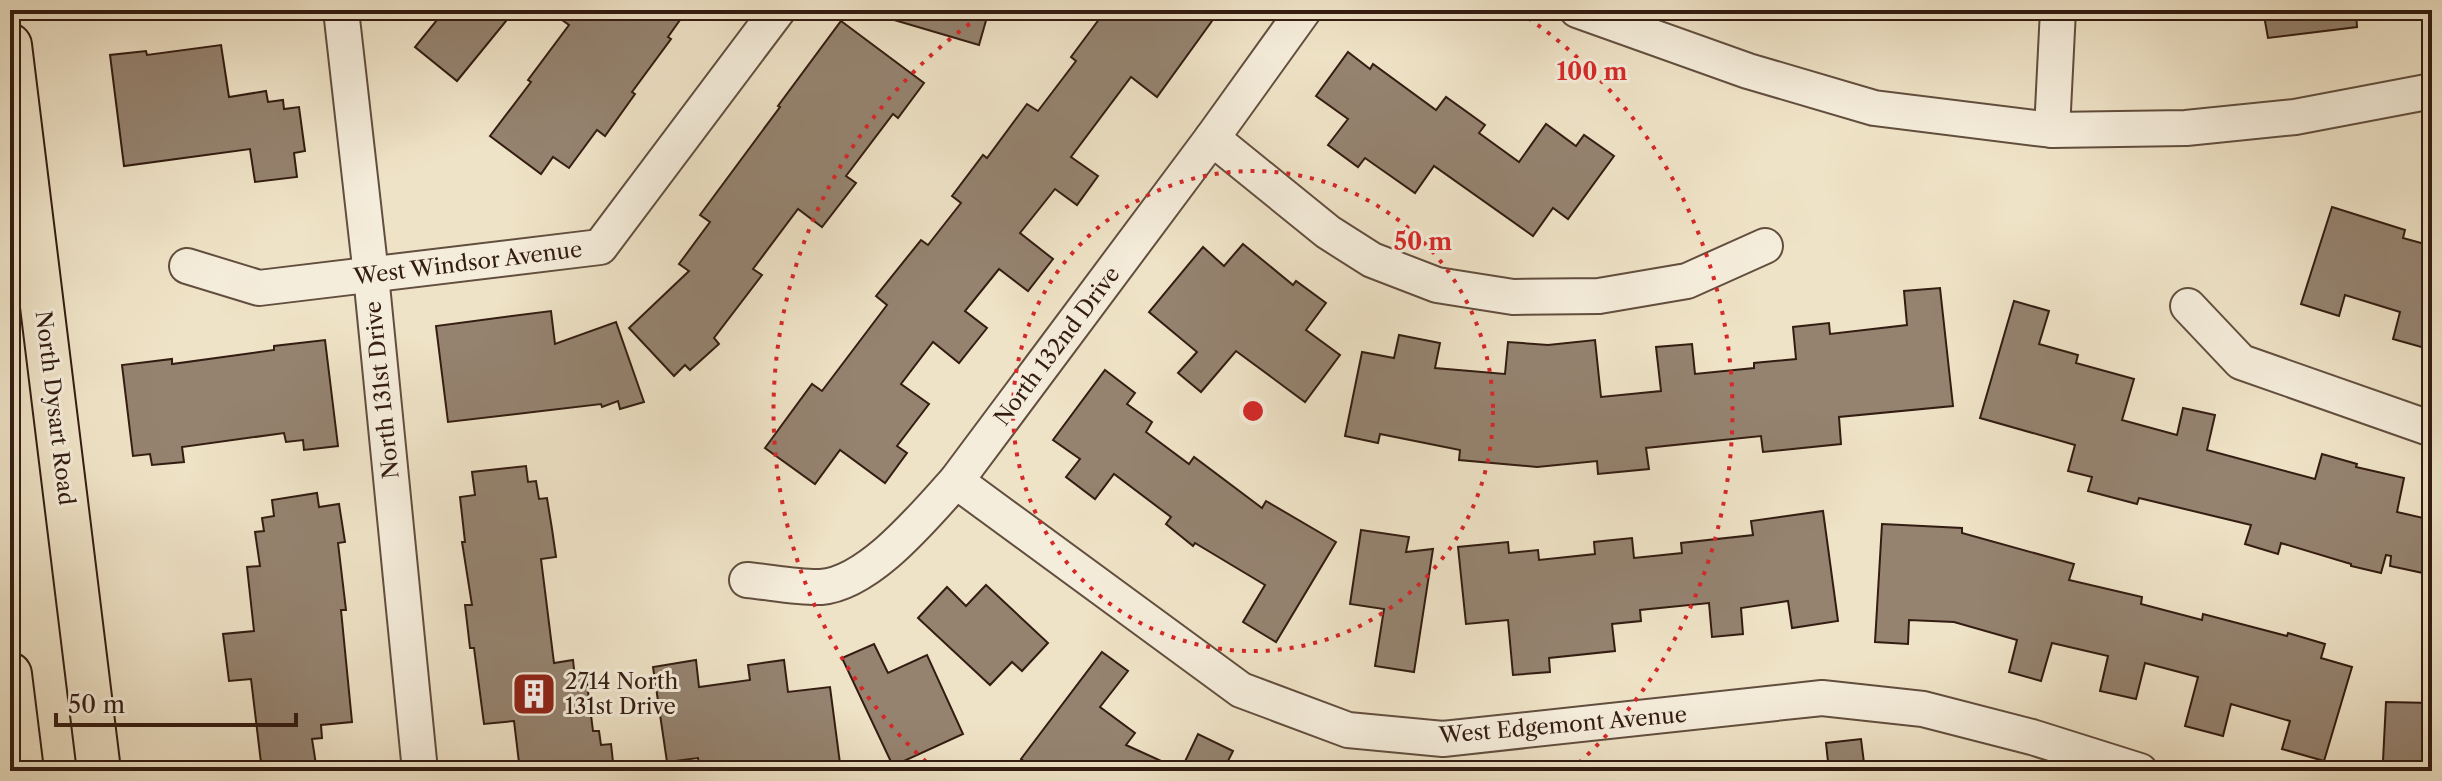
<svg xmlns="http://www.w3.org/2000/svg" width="2442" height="781" viewBox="0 0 2442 781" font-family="'Libre Caslon Text',serif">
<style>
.building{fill:#958370;stroke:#331c11;stroke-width:2}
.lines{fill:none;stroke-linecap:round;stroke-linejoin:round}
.minor-casing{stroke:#624e3e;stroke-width:38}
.major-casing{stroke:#331c11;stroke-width:46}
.minor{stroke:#f5eddb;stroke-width:34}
.major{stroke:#efe3c7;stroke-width:42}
.ring{fill:none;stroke:#d62828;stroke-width:4;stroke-dasharray:4 8}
.labels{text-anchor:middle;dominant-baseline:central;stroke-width:6;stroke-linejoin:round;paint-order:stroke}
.street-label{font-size:22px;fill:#331c11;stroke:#f5eddb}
.poi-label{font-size:22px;fill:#331c11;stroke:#f5eddb;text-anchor:start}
.centre{fill:#d62828;stroke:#f5eddb;stroke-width:4}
.ring-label{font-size:24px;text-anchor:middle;font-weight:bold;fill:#d62828;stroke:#f5eddb;stroke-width:6;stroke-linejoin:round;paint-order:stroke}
</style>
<rect width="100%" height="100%" fill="#efe3c7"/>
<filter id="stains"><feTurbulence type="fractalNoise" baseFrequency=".0025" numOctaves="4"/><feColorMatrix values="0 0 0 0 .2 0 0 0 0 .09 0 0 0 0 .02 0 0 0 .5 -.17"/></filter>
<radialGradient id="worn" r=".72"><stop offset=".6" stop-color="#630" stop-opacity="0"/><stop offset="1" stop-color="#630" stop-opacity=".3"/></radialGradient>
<g class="building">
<path d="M445,10H515L457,81L415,47Z"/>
<path d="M548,10H687L668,37L671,39L632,92L635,94L605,136L597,130L569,168L553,157L541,174L490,136L531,82L528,80L569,25Z"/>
<path d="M885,10H989L979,45L884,17Z"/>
<path d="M1106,10H1197L1212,21L1157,97L1131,77L1071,157L1098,176L1077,205L1055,189L1020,233L1053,259L1028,291L999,269L965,311L987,328L959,363L933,342L901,384L929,404L897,446L907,453L885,483L840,450L815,484L765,448L812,384L822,391L887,305L876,296L921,240L928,245L961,203L952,196L983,155L987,158L1027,104L1038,111L1076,61L1071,57Z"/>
<path d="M2263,10H2356L2357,27L2268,38Z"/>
<path d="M841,21L924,83L898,118L893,114L846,176L856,183L822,227L798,209L753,269L762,275L714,338L719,344L690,370L685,365L674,376L629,328L689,271L679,264L710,222L700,215L780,107L778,106Z"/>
<path d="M221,45L229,97L266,91L268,102L283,100L284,109L299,107L305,151L294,153L297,177L255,182L250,149L124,166L110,55L146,51L147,55Z"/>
<path d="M1348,52L1370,69L1373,64L1436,110L1446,97L1485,125L1479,133L1519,162L1546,124L1576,146L1584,135L1614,156L1568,219L1553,208L1533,236L1434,166L1415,193L1365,158L1358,167L1328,145L1348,119L1316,96Z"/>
<path d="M2332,207L2405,230L2403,238L2432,246V350L2393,339L2400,312L2345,295L2339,316L2301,304Z"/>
<path d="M1243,244L1293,285L1296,281L1326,303L1306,330L1340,355L1305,402L1236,351L1201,392L1178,373L1197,352L1149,312L1203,247L1224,266Z"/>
<path d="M1940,288L1953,406L1839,417L1841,444L1763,452L1761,436L1646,448L1649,469L1598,474L1597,461L1537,467L1459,460L1460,450L1380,434L1378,443L1345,436L1362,352L1394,358L1399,335L1440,343L1435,368L1505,374L1508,342L1548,345L1595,340L1601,397L1661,391L1656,347L1692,344L1695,374L1754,368V363L1796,359L1793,327L1829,323L1830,334L1907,325L1904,291Z"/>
<path d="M2014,301L2049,311L2039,344L2078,355L2076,363L2134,379L2122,420L2177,435L2183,408L2215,415L2207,450L2315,479L2322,454L2357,464L2356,467L2404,478L2397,512L2432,520V534L2423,573L2390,566L2391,556L2386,555L2381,573L2351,566V564L2281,543L2278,554L2245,544L2251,525L2139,498L2137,504L2088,491L2092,477L2068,471L2075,445L1980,418Z"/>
<path d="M551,311L555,344L616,322L644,402L620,409L618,401L602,407L601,404L448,422L436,326Z"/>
<path d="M325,340L338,446L304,450L303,440L286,442L284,433L182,447L184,462L152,465L150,454L133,456L122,365L172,359V364L274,350V346Z"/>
<path d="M1105,370L1135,393L1127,404L1152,422L1146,432L1189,464L1194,457L1262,508L1266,501L1336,542L1276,642L1243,622L1265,585L1195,543L1193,546L1166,524L1171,517L1114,474L1095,499L1066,477L1080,459L1053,440Z"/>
<path d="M526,466L528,482L536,481L539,499L547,498L552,529L556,557L541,559L554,663L573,660L575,678L586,676L593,731H599L601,745L611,744L614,771H520L514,721L484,724L474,648H470L465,605H472L462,542H465L460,497L475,495L472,472Z"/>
<path d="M317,493L319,507L339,504L345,542L338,543L346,610H341L352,722L321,725L322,738L312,739L317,771H262L251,679L229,681L223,634L254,631L247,567L260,566L255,532L264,531L262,518L274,516L272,500Z"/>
<path d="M1823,511L1838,621L1792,628L1788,601L1741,608L1743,634L1712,637L1709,603L1640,610L1641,621L1612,624L1615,651L1549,658L1550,672L1513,675L1508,620L1466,624L1458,547L1508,542L1509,553L1538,550L1539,560L1595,554L1594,542L1632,538L1634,558L1682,553L1681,543L1753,535L1751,521Z"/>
<path d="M1882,524L1962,528V533L2074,564L2069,580L2142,597L2141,604L2202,620L2203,614L2287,636L2288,633L2325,644L2321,658L2352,667L2324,761L2282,749L2290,721L2231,704L2223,736L2185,726L2198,677L2145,663L2136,699L2100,691L2108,656L2052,643L2041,681L2009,672L2017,640L1954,622L1909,620L1908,644L1875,642Z"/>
<path d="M1361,530L1409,537L1406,552L1433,549L1414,672L1375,666L1384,609L1350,604Z"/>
<path d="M986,585L1048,643L1022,671L1012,662L990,685L918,618L947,587L966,606Z"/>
<path d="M874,644L888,673L927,655L963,734L893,766L842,658Z"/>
<path d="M1102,652L1128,671L1100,707L1135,733L1126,745L1181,770L1198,734L1233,751L1223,771H1037L1021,759Z"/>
<path d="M696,660L699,687L750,680L748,665L784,660L788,692L830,687L841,771H762L761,764L700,771L698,758L667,762L653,667Z"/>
<path d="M2386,702L2432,703V763L2383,761Z"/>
<path d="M1861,739L1865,771H1829L1826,743Z"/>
</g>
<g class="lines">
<g class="minor-casing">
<g id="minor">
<path d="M341,10L371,275L420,771"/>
<path d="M1577,10L1748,71L1874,108L2052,130L2186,128L2295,117L2432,91"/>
<path d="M2052,130L2058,10"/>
<path d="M1212,138L1328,232L1372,260L1437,285L1513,297L1599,296L1687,281L1765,246"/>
<path d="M187,266L259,288L600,247L778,10"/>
<path d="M2188,306L2241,362L2432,429"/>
<path d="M956,481L1241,690L1348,730L1443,739L1822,698L1923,709L2032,737L2140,771"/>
<path d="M747,580C769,582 800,588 821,587C870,583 924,516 956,481L1212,138L1304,10"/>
</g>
</g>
<g class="major-casing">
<g id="major">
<path d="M10,45L99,771"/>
<path d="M10,674L22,771"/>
</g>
</g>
<use href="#minor" class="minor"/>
<use href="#major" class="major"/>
</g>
<g class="ring">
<circle cx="1253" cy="411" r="240"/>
<path d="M935 770A480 480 0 0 1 988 11M1518 11A480 480 0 0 1 1571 770"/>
</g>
<defs>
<g id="building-square" transform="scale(2.3)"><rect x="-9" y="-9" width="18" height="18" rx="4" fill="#8f2418" stroke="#f5eddb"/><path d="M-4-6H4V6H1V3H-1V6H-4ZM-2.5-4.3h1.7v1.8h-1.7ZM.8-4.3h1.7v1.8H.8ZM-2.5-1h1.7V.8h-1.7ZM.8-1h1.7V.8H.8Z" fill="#fff"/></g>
</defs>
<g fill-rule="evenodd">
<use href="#building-square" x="534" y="694"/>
</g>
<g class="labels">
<g class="street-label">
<text transform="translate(468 263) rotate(-7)">West Windsor Avenue</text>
<text transform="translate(1057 346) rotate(-53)">North 132nd Drive</text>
<text transform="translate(382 390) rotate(-96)">North 131st Drive</text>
<text transform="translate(55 408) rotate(83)">North Dysart Road</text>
<text transform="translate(1563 725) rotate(-5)">West Edgemont Avenue</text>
</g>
<g class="poi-label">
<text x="565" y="681">2714 North<tspan x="565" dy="25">131st Drive</tspan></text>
</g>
</g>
<circle cx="1253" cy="411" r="12" class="centre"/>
<g class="ring-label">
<text x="1592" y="80">100 m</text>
<text x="1423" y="250">50 m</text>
</g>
<rect width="2442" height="781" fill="none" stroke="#efe3c7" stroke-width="40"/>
<rect x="12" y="12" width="2418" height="757" fill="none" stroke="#331c11" stroke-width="4"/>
<rect x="20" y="20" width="2402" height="741" fill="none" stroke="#331c11" stroke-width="2"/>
<path d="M56 713v12h240v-12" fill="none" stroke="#331c11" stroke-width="4"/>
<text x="68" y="713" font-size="24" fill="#331c11" stroke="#f5eddb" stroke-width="6" paint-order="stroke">50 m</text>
<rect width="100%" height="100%" filter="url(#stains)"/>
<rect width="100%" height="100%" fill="url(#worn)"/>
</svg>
